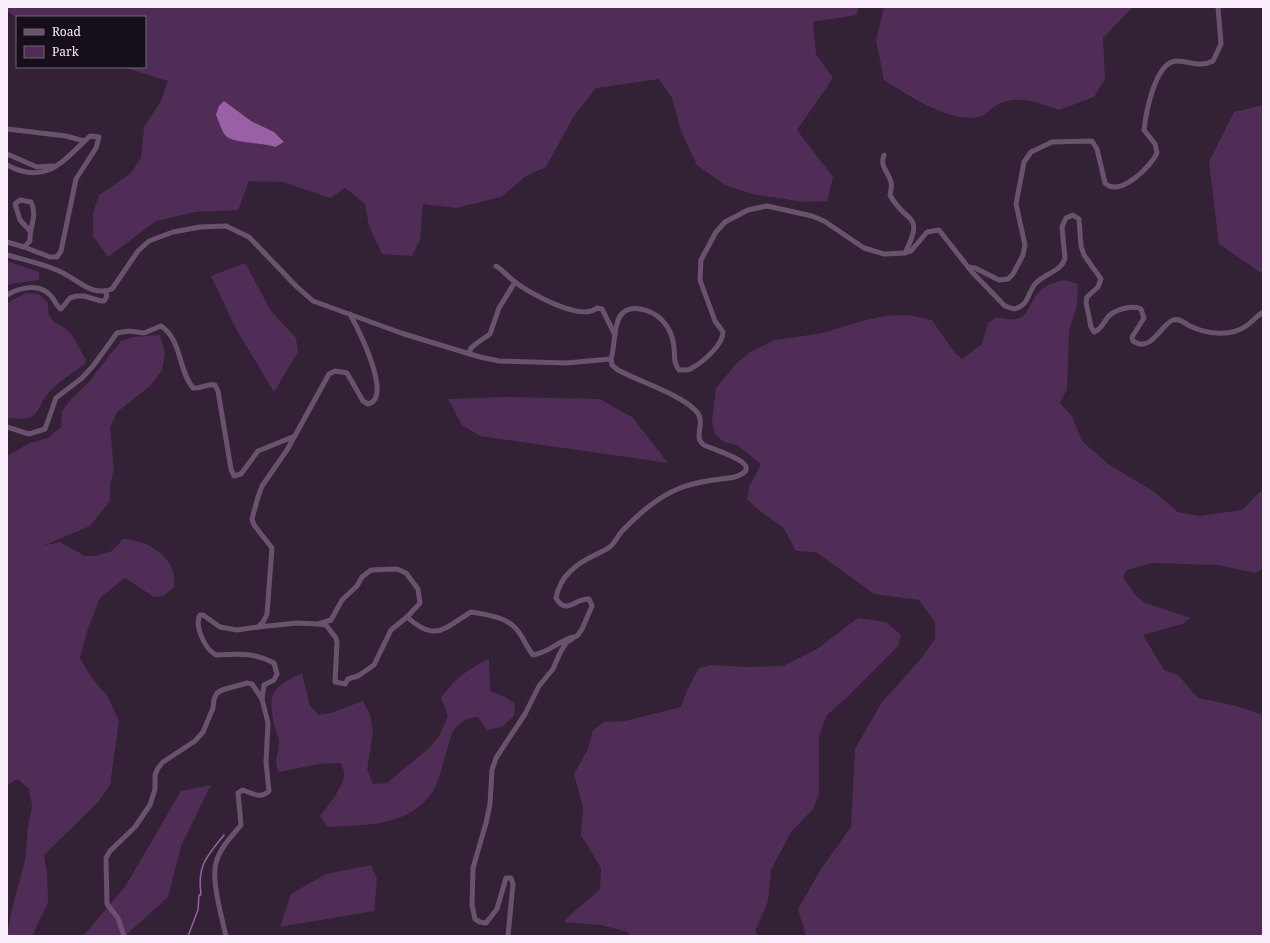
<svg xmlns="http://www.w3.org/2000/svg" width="1270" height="943" viewBox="0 0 1270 943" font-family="'Noto Serif',serif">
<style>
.green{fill:#502d57}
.water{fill:#9960a6}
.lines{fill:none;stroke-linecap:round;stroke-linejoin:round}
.stream{stroke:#9960a6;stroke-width:1.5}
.street{stroke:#6a526f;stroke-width:5}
</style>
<rect width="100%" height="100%" fill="#332136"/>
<g class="green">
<path d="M7,7H858L857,15L813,22L816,54L833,78L797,130L833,177L827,201L803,202L752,194L725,185L697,165L681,131L672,98L659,79L596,88L574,116L546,167L526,176L501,197L456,208L423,204L420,240L412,256L382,254L369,226L365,204L345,188L330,198L283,182L249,181L238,210L195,212L156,221L108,257L93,236V213L99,195L130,174L141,158L144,127L161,101L168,81L123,67H145V17L17,18L7,11Z"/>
<path d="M884,7H1133L1103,38L1105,79L1094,97L1059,110C1038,103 1017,94 997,105C991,108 985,115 979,117C949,123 908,95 884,80L876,40Z"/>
<path d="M1263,105V274L1219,244L1209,162L1234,112Z"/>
<path d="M7,261L39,272V280L10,284L7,286Z"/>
<path d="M245,263L271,311L296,338L298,352L274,392L235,327L211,276Z"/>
<path d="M1064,280L1078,284L1077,305L1069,331L1067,389L1060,403L1072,416L1082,441L1108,464L1153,491L1178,512L1199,516L1242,510L1260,492L1263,493V568L1256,573L1217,565L1153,563L1127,570L1123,577L1135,595L1145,603L1191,618L1182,624L1143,635L1164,670L1178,675L1198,698L1237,706L1263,715V936H806L798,909L821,869L851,827L855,749L882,702L920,660L935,639V622L919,600L874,594L816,552L796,551L783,527L761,512L747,499L749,487L761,464L737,445L724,442L715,434L712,422L716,388L736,364L750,352L775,340L823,333L862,321L885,316L908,315L932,320L954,352L962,359L982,344L988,323L997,317C1033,326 1023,307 1041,290C1048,284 1056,282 1064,280Z"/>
<path d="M26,293L39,294L48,303C46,326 61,321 72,335C77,343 81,352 86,360L85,364C74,372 61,380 52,389C32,408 47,422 7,418V303Z"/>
<path d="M160,335L165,353L162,370L150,386L117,412L110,428L114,469L110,485V501L90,526L43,546L60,542L85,556H95L112,551L123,539C143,540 167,551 173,572C175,576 174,583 174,587L163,596L154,597L125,578L100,598L88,628L80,658L91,677L108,697L119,721L110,785L98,802L44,855L47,875L48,903L32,936H7L11,913L25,860L28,827L32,806L29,789L18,779L7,785V456L30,443L48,438L61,427L62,411L71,399L87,384L121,341L133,337Z"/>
<path d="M506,397L600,399L632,417L668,463L480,436L462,425L448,399Z"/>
<path d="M858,618L886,622L901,635L898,646L846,698L827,715L819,736V794L813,809L791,832L771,870L768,901L755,932L760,936H630L628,932L601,925L564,922C575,909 588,901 600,889L601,868L581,835L583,807L574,774L588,749L593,730L604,722L625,721L681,707L687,690L699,668L712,665L749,667L783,666L817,649Z"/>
<path d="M489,659L490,691L505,697L515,704L514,716L502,727L487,730L478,717C466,717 458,723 452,733C446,750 441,777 433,791C410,827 364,825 328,827L320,816C328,806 345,785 344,773C344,770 342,766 341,763L319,764L279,772C273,759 279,755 279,742C279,738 276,732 275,728C267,693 271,688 302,673L310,706L319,715L331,713L363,701L370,714L373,733L367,770L373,784L387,783L429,748L439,736L448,716L441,698C457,677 465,671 489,659Z"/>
<path d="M211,785L181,846L168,897L125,936H83L125,887L181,791Z"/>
<path d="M371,865L377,879L374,911L280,927L291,894L326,874Z"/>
</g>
<path class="water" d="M224,101L251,121L274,132L284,142L275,147C263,142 232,144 225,135C221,130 219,121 216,115L219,106Z"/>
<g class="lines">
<path class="stream" d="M188,936L198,910L199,895H201C197,866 206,857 224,835"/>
<g class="street">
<path d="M7,129L66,136L84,141"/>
<path d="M7,154L37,167L53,166"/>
<path d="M884,155C880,166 886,169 890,179C893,184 891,190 890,195C905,224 926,212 905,253"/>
<path d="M7,165C46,186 63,161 90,136L99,137L96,148L76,179L61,251L57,257H50L24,247"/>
<path d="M7,242L24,247L30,241C29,227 38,216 31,202L20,200L15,204L20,220L30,231"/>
<path d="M7,255C25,260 44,264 61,272C79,280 91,297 112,289L138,251L149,241L173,232L200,227L226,226L249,237L296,286L313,301L404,334L480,357L499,361L566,363L611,359"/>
<path d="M496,266C503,270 508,277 515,282C529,293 581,322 597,308L602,309L615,335"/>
<path d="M968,267L975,268L999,280L1008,279L1013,274L1023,255L1025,245L1016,204L1024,162L1031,152L1052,142L1092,141L1097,149L1105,183C1120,198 1151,166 1157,153L1155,144L1144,130C1146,113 1155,61 1177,61C1190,61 1200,68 1213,61L1221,44L1218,7"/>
<path d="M7,295C20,287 40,283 51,296C55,300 56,306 61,309L70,298L77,296H84L101,301H104L107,296L105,291"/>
<path d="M469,354L471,348L477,343L490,334L499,308L515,282"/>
<path d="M7,427L29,434L45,429L56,398L82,378L93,366L117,333L129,331L144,333L161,326C182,340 178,370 193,388C201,389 207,383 215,385L218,391L231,469L234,476L241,474L258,451L295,436"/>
<path d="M319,624L326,625L336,638L337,643L335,682L345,684L348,679L358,676L374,665L391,630L407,617"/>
<path d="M258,627L297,623L318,624L331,620L342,600L357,586L362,577L371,570L397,569L406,573L418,589L420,603L407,617C436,643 444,628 471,612C489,615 510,617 520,634C525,641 527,648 533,655C548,653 559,641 573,637"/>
<path d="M262,699L264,685L274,680L277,674L274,663C254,652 237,654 216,655C205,649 194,626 200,615H203L220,627L237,630L258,627L263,622L267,614L272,548L254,525L252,519L258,497L262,486L287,450L329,374L335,371L347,373L363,401L368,404C394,398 357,327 350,314"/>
<path d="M124,936L118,918L107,904L106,858L110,851L135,827L150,805L155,789V775L158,768L163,762L195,741L203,732L213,708L214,699L217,693L222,690L247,683L252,684L262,699L268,723L266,762L269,791C261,799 253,794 243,790L238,793L241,825C232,836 219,849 216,863C211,880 222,918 226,936"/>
<path d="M508,936L513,884L511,878H506L497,909L486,923L480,922L475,919L472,905L473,868L486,823L490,804L492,770L496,758L525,714L539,686L553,669L560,653L566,643L578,635L582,629L592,606L589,599C575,598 566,616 556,598C560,576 576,564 595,555C600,552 607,550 611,546C615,542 618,536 622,531C639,514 656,498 678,489C695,481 717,480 735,477C771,465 710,449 704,445C692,437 707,422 696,411C680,394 640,382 618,370L612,365L611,359C617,340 610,304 640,309C659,312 672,327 674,347C675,355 673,363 679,370C684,370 688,371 692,368C703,362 723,345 723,332L715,321L700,280L701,260L716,232L725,222L748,210L767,206L812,216L824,221L864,248L884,254L905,253L911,251L927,232L939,230L972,272L1005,306L1014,309C1030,306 1027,291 1037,282C1046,273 1060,272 1065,259L1062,227L1066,218L1073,215L1079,219L1081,246L1084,255L1101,279L1098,287L1087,297L1086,302L1091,327L1094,332C1102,330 1104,320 1110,315C1117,309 1133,305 1141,309L1144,318L1132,337L1133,341C1151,354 1161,324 1173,320C1180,318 1184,323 1190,326C1206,334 1231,337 1246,326C1252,322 1257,316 1263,312"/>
</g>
</g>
<rect width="1270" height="943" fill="none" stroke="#f9edfb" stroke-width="16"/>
<rect x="16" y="16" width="130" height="52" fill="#160e18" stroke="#716773"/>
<rect x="24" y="29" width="20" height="6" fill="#6a526f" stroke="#716773"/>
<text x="52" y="36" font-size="12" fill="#f9edfb">Road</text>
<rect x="24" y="46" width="20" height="12" fill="#502d57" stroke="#716773"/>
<text x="52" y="56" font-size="12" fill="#f9edfb">Park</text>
</svg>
